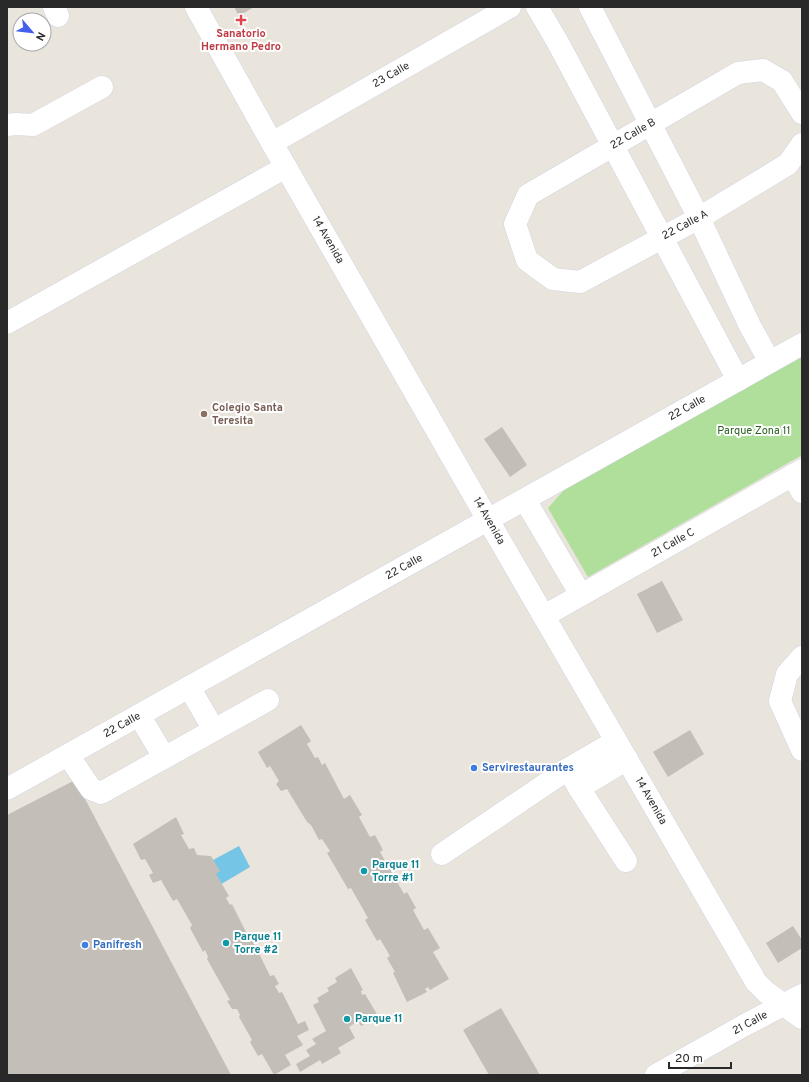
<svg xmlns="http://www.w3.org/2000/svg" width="809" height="1082" viewBox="0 0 809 1082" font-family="Overpass,sans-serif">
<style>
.green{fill:#b0de9b}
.water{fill:#75c5e7}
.building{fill:#c3beb8}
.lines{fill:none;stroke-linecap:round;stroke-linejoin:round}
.minor-casing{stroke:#d1d4e1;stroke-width:23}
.minor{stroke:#fff;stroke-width:22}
.health-dot{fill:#e0444e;stroke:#fff;stroke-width:1.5}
.education-dot{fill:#8d6e63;stroke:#fff;stroke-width:1.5}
.shop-dot{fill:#3f7fe0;stroke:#fff;stroke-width:1.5}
.culture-dot{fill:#0f9aa8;stroke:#fff;stroke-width:1.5}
.labels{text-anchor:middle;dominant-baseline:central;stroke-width:4;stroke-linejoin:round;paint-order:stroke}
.health-label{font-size:11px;font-weight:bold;fill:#be3a42;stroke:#fff}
.street-label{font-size:11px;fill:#292929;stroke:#fff}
.education-label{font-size:11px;font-weight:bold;fill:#785e54;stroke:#fff;text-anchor:start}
.park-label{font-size:11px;fill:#2a611e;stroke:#fff}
.shop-label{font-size:11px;font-weight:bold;fill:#366cbe;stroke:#fff;text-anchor:start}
.culture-label{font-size:11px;font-weight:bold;fill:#0d838f;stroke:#fff;text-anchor:start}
</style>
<rect width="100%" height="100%" fill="#eae5dc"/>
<path class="green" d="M802,350V455L588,577L548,508L564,490Z"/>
<path class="water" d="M239,846L250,867L213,889L200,867Z"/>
<g class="building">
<path d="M234,7H254L239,16Z"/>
<path d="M502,427L527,465L510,477L484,439Z"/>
<path d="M662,581L683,620L657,633L637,594Z"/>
<path d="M301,725L311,741L307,744L315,758L318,757L322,765L325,763L344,799L350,795L362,815L359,817L370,837L375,835L383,850L380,852L404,894L407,892L416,908L413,910L424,930L428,928L440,948L433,952L449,979L430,990L428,987L425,989L427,992L407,1002L393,973L395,972L387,958L390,956L380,939L377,941L365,920L368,918L351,888L348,889L327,853L330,851L322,839L319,840L311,825L307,822L287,789L281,791L276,784L279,781L270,766L267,768L258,752Z"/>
<path d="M690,730L704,754L668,777L653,752Z"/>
<path d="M75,780L231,1075H7V815Z"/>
<path d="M176,817L184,834L181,835L189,849L194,848L197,855L211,856L220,871L216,874L229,896L226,898L230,905L232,904L248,936L250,935L270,976L274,975L279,984L275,986L279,993L282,992L298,1024L305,1021L309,1030L297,1036L303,1045L285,1055L291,1065L274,1075L262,1054L258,1056L250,1042L252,1040L239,1017L240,1015L237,1009H232L227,1001L230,1000L207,959L208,957L205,950L203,952L190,928L192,925L177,899L173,901L161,880L153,883L149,875L153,873L145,859L141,860L133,844Z"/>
<path d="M793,926L802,940V948L778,963L766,943Z"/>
<path d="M351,968L363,990L361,991L362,995L365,994L378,1016L361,1026L358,1021L349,1027L355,1038L338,1048L341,1053L322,1064L320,1060L300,1072L296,1064L310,1056L306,1050L316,1044L312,1039L326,1031L313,1005L319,1002L317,998L329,991L327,988L337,982L335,978Z"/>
<path d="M501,1008L540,1075H489L463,1030Z"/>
</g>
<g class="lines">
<g class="minor-casing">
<g id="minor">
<path d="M54,7L58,16"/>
<path d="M196,7L272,143L488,520L756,982L766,992L802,1018"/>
<path d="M537,7L557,41L738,380"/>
<path d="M590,7L699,218L750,326L770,362"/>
<path d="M802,113L782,81L763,70L738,73L528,195L515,224L527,260L553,279L580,282L699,218L788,164L802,144"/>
<path d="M7,125L16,124L33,125L102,87"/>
<path d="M272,143L510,7"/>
<path d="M7,323L286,167"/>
<path d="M793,475L802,492"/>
<path d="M525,500L581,595"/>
<path d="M544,616L802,470"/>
<path d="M802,657L787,674L780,701L802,750"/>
<path d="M189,687L214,730"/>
<path d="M139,715L164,757"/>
<path d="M68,755L91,789L101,793L268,700"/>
<path d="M568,769L579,788L626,861"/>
<path d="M579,788L627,759"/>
<path d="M7,789L802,344"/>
<path d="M442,854L568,769L616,741"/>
<path d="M656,1075L743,1026L802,995"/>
</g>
</g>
<use href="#minor" class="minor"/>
</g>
<path class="health-dot" d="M239 14h4v4h4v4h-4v4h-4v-4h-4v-4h4z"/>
<circle class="education-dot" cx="204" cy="414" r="4"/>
<g class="shop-dot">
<circle cx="474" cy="768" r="4"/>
<circle cx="85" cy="945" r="4"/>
</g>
<g class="culture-dot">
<circle cx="364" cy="871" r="4"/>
<circle cx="226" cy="943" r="4"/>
<circle cx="347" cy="1019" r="4"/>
</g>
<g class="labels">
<g class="health-label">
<text x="241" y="34">Sanatorio<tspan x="241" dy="13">Hermano Pedro</tspan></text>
</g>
<g class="street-label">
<text transform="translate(391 75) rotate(-30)">23 Calle</text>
<text transform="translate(633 134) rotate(-30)">22 Calle B</text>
<text transform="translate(685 225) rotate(-28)">22 Calle A</text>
<text transform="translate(328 240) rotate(60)">14 Avenida</text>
<text transform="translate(687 408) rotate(-29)">22 Calle</text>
<text transform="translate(489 521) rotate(60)">14 Avenida</text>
<text transform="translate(673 543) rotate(-29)">21 Calle C</text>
<text transform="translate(404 567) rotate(-29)">22 Calle</text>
<text transform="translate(122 725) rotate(-29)">22 Calle</text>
<text transform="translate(651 801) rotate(60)">14 Avenida</text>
<text transform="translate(750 1023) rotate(-28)">21 Calle</text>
</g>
<g class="education-label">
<text x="212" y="408">Colegio Santa<tspan x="212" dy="13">Teresita</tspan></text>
</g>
<g class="park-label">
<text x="754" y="431">Parque Zona 11</text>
</g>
<g class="shop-label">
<text x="482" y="768">Servirestaurantes</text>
<text x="93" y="945">Panifresh</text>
</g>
<g class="culture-label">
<text x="372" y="865">Parque 11<tspan x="372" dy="13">Torre #1</tspan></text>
<text x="234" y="937">Parque 11<tspan x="234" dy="13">Torre #2</tspan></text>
<text x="355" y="1019">Parque 11</text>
</g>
</g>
<rect width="809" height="1082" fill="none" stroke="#292929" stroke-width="16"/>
<g transform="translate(32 32) rotate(118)"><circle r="19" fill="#ffffff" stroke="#a9a9a9"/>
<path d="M0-3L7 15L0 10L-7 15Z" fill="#455fee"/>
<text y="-6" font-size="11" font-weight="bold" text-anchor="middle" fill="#292929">N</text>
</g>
<path d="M669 1062v6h62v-6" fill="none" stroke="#292929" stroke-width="2"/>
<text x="675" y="1062" font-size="12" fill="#292929" stroke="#ffffff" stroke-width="3" paint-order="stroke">20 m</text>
</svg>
